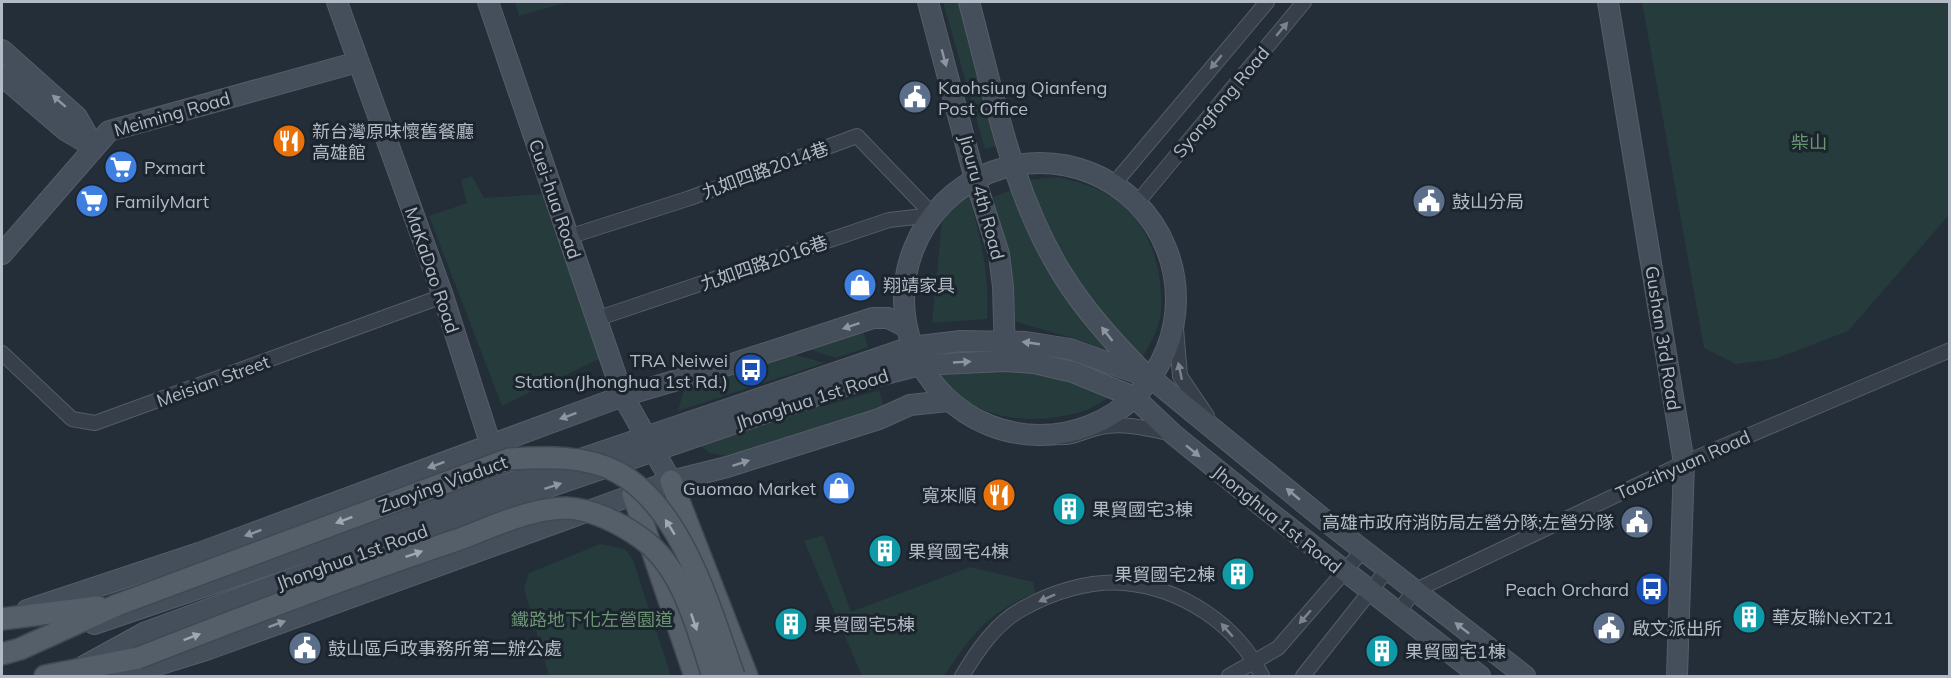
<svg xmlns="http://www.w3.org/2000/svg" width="1951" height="678" viewBox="0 0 1951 678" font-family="Mulish,'Noto Sans TC',sans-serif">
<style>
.green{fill:#263b3b}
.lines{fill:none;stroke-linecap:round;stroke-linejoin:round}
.street-casing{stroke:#555d67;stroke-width:16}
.secondary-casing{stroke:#555d67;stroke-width:22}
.primary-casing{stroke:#404952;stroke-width:24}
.street{stroke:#373f4a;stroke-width:14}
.secondary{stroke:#454f5c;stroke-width:20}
.primary{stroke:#555f6a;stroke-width:21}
.primary-bridge-casing{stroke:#404952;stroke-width:24;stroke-linecap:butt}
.primary-bridge{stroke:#555f6a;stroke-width:21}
.oneway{fill:#7b838e}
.oneway2{fill:#8c95a0}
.oneway3{fill:#9fa8b3}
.labels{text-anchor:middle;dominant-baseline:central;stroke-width:6;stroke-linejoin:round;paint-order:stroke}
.poi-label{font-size:18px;fill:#b2bac5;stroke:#1c252e;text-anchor:start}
.street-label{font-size:18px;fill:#b2bac5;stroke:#1c252e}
.park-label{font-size:18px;fill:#6a9572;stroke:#1c252e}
</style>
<rect width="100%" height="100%" fill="#232e39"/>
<g class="green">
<path d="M515,2H568L519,16Z"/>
<path d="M943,2H964L1004,144L985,149Z"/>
<path d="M1642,2H1949V215L1848,331L1775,359L1736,364L1704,348Z"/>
<path d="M472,176L484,198L544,194L601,358L502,406L429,216L467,203L461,180Z"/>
<path d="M1056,177C1118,188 1152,220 1160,283C1162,297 1162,316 1157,329C1153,339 1147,349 1142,358L1098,309L1063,260L1027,180Z"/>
<path d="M1016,188L1113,353L1082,341L1013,321L988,199Z"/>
<path d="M969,197C982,242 989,273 987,319L932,323L942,221L952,207Z"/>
<path d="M862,327L868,347L836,358L802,347Z"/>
<path d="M786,352L824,363L678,411L683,393L692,383Z"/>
<path d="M932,370H1037L1114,394C1104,400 1092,409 1081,412C1024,428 970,418 932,370Z"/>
<path d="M879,390L884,407L725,456L710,453L696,443L803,405L820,407Z"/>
<path d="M823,535L851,612L970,567L1033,582L1035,593C987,613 972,635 944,676H862L804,541Z"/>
<path d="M600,544L625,549L633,560L671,676H549L524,588L529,573Z"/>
</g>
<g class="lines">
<g class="street-casing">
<g id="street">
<path d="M1114,184L1267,2"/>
<path d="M1137,203L1304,2"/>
<path d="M568,237L690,198L857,136L933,215"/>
<path d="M1175,316L1180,376L1207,416"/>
<path d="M596,319L889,220L933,215"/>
<path d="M2,353L72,419L95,423L443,296"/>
<path d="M1046,436C1076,440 1075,433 1101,427C1124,422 1150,429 1173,434"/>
<path d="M1397,614L1414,591L1684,463L1950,350"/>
<path d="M962,676C977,651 996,623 1022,609C1052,592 1090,580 1124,583C1181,588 1237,624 1262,676"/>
<path d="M1229,676L1278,648L1363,550"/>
<path d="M1303,676L1387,570"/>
</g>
</g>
<g class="secondary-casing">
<g id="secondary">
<path d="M337,2L443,296L494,455"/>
<path d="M488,2L623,396L671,481"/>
<path d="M928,2L975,179L999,254L1003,287L1005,355"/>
<path d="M969,2C994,94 1012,195 1064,277C1086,312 1114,343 1143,372"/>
<path d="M1608,2L1684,463L1677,676"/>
<path d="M2,50L77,117L94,147"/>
<path d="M2,76L65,130L94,147"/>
<circle cx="1040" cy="299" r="136"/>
<path d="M2,254L109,131L358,62"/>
<path d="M27,610L199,553L623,396L735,363L873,318H888L906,327"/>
<path d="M94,624L911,347L961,341L1026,342L1070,349L1151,378L1332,526L1525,676"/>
<path d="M84,666L146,632L458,518L862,380L920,365L1004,361L1034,363L1073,372L1134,397L1173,434L1268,511L1480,676"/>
<path d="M122,676L206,650L671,481L727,467L879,419L910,405L948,401"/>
</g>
</g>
<g class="primary-casing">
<g id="primary">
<path d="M671,481L747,676"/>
<path d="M633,494L695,676"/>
<path d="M2,619L98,607"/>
<path d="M2,654L20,649L117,605"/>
<path d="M45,676L138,658"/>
</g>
</g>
<use href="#street" class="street"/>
<use href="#secondary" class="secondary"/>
<use href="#primary" class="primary"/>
<g class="primary-bridge-casing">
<g id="primary-bridge">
<path d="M117,605L509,459C545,457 585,455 617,472C683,507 711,612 734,676"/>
<path d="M138,658C244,617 349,576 457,540C490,528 530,508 566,508C592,509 620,523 641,538C684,568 697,630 713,676"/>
</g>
</g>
<use href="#primary-bridge" class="primary-bridge"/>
</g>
<defs><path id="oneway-solid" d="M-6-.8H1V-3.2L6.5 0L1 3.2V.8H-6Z" transform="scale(1.5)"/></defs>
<g class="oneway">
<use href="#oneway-solid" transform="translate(1282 29) rotate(-50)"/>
<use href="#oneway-solid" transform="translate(1216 62) rotate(130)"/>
<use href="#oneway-solid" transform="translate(1180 371) rotate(-102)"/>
<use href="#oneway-solid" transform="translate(1047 598) rotate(156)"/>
<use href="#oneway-solid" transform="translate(1305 617) rotate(131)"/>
<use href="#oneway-solid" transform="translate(1227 630) rotate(-131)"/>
</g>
<g class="oneway2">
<use href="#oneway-solid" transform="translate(944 58) rotate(75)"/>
<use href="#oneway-solid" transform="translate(59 101) rotate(-139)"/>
<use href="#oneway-solid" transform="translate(851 326) rotate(162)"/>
<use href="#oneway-solid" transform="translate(1107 334) rotate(-128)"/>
<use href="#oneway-solid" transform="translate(1031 343) rotate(-172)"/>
<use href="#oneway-solid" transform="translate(962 362) rotate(-3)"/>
<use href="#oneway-solid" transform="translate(568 416) rotate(160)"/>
<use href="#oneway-solid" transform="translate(1193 451) rotate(39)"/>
<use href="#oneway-solid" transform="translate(741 463) rotate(-18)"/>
<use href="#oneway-solid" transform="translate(436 465) rotate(160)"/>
<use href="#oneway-solid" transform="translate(553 486) rotate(-18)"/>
<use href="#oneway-solid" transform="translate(1293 494) rotate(-140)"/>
<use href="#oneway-solid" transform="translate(253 533) rotate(160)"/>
<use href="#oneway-solid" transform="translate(277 624) rotate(-20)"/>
<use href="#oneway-solid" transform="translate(1462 628) rotate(-142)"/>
</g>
<g class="oneway3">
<use href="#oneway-solid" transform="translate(344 520) rotate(159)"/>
<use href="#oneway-solid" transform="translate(670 527) rotate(-122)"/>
<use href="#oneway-solid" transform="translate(414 554) rotate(-19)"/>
<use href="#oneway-solid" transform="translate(694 622) rotate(71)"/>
<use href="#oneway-solid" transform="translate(192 637) rotate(-21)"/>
</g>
<defs>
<g id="civic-disc" transform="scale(1.725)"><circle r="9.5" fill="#5c6f8a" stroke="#1c252e"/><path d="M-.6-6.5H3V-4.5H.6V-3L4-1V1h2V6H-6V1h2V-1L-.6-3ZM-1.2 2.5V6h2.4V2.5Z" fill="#fff"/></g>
<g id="restaurant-disc" transform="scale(1.725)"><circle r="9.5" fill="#e8710a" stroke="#1c252e"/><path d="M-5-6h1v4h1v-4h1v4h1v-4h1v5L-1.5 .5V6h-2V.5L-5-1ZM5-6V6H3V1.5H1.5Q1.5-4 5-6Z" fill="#fff"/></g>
<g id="supermarket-disc" transform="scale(1.725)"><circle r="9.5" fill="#3f7fe0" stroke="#1c252e"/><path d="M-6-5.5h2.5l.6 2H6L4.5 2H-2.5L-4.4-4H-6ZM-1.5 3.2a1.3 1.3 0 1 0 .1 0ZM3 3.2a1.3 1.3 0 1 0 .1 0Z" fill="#fff"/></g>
<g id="shop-disc" transform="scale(1.725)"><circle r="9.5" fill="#3f7fe0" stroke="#1c252e"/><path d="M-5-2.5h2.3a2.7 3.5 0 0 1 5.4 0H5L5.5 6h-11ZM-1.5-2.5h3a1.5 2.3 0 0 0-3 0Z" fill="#fff"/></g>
<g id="bus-disc" transform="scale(1.725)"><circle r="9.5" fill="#1a4fb4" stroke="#1c252e"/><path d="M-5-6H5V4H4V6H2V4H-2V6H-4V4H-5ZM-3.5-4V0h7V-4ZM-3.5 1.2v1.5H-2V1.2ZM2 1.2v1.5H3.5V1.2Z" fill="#fff"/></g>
<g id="building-disc" transform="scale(1.725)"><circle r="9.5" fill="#0f9aa8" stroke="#1c252e"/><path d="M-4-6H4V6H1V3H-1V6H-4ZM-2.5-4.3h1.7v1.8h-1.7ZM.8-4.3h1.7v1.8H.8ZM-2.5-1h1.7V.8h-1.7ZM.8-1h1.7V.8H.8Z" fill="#fff"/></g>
</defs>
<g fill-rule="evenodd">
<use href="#civic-disc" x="915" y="97"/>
<use href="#restaurant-disc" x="289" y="141"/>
<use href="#supermarket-disc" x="121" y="167"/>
<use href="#supermarket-disc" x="92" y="201"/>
<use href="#civic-disc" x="1429" y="201"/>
<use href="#shop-disc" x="860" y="285"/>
<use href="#bus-disc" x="751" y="370"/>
<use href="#shop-disc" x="839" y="488"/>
<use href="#restaurant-disc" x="999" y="495"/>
<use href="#building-disc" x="1069" y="509"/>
<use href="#civic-disc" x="1637" y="522"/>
<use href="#building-disc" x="885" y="551"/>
<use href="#building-disc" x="1238" y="574"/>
<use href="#bus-disc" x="1652" y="589"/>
<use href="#building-disc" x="1749" y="617"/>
<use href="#building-disc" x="791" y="624"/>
<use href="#civic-disc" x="1609" y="628"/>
<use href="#civic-disc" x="305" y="648"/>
<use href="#building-disc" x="1382" y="651"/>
</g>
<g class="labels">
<g class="poi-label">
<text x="938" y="87">Kaohsiung Qianfeng<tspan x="938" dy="21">Post Office</tspan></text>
<text x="312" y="131">新台灣原味懷舊餐廳<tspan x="312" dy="21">高雄館</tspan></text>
<text x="144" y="167">Pxmart</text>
<text x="115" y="201">FamilyMart</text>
<text x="1452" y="201">鼓山分局</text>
<text x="883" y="285">翔靖家具</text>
<text x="728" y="360" text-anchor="end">TRA Neiwei<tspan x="728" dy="21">Station(Jhonghua 1st Rd.)</tspan></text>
<text x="816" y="488" text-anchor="end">Guomao Market</text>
<text x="976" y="495" text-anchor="end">寬來順</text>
<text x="1092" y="509">果貿國宅3棟</text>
<text x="1614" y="522" text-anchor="end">高雄市政府消防局左營分隊;左營分隊</text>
<text x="908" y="551">果貿國宅4棟</text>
<text x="1215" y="574" text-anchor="end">果貿國宅2棟</text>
<text x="1629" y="589" text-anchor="end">Peach Orchard</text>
<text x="1772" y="617">華友聯NeXT21</text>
<text x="814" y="624">果貿國宅5棟</text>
<text x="1632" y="628">啟文派出所</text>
<text x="328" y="648">鼓山區戶政事務所第二辦公處</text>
<text x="1405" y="651">果貿國宅1棟</text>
</g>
<g class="street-label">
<text transform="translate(1221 102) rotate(-50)">Syongfong Road</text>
<text transform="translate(172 114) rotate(-16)">Meiming Road</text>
<text transform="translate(765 170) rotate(-20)">九如四路2014巷</text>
<text transform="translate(982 197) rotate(75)">Jiouru 4th Road</text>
<text transform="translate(555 199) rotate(71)">Cuei-hua Road</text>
<text transform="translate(764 263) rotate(-19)">九如四路2016巷</text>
<text transform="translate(432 270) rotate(71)">MaKaDao Road</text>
<text transform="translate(1663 338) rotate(81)">Gushan 3rd Road</text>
<text transform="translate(213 381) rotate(-20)">Meisian Street</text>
<text transform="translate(812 399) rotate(-18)">Jhonghua 1st Road</text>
<text transform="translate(1683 465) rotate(-24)">Taozihyuan Road</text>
<text transform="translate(443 484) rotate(-20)">Zuoying Viaduct</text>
<text transform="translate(1277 519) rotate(39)">Jhonghua 1st Road</text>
<text transform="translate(352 557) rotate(-20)">Jhonghua 1st Road</text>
</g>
<g class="park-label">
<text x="1809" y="142">柴山</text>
<text x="592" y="619">鐵路地下化左營園道</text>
</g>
</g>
<rect width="1951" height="678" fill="none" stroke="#b2bac5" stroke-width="6"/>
</svg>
